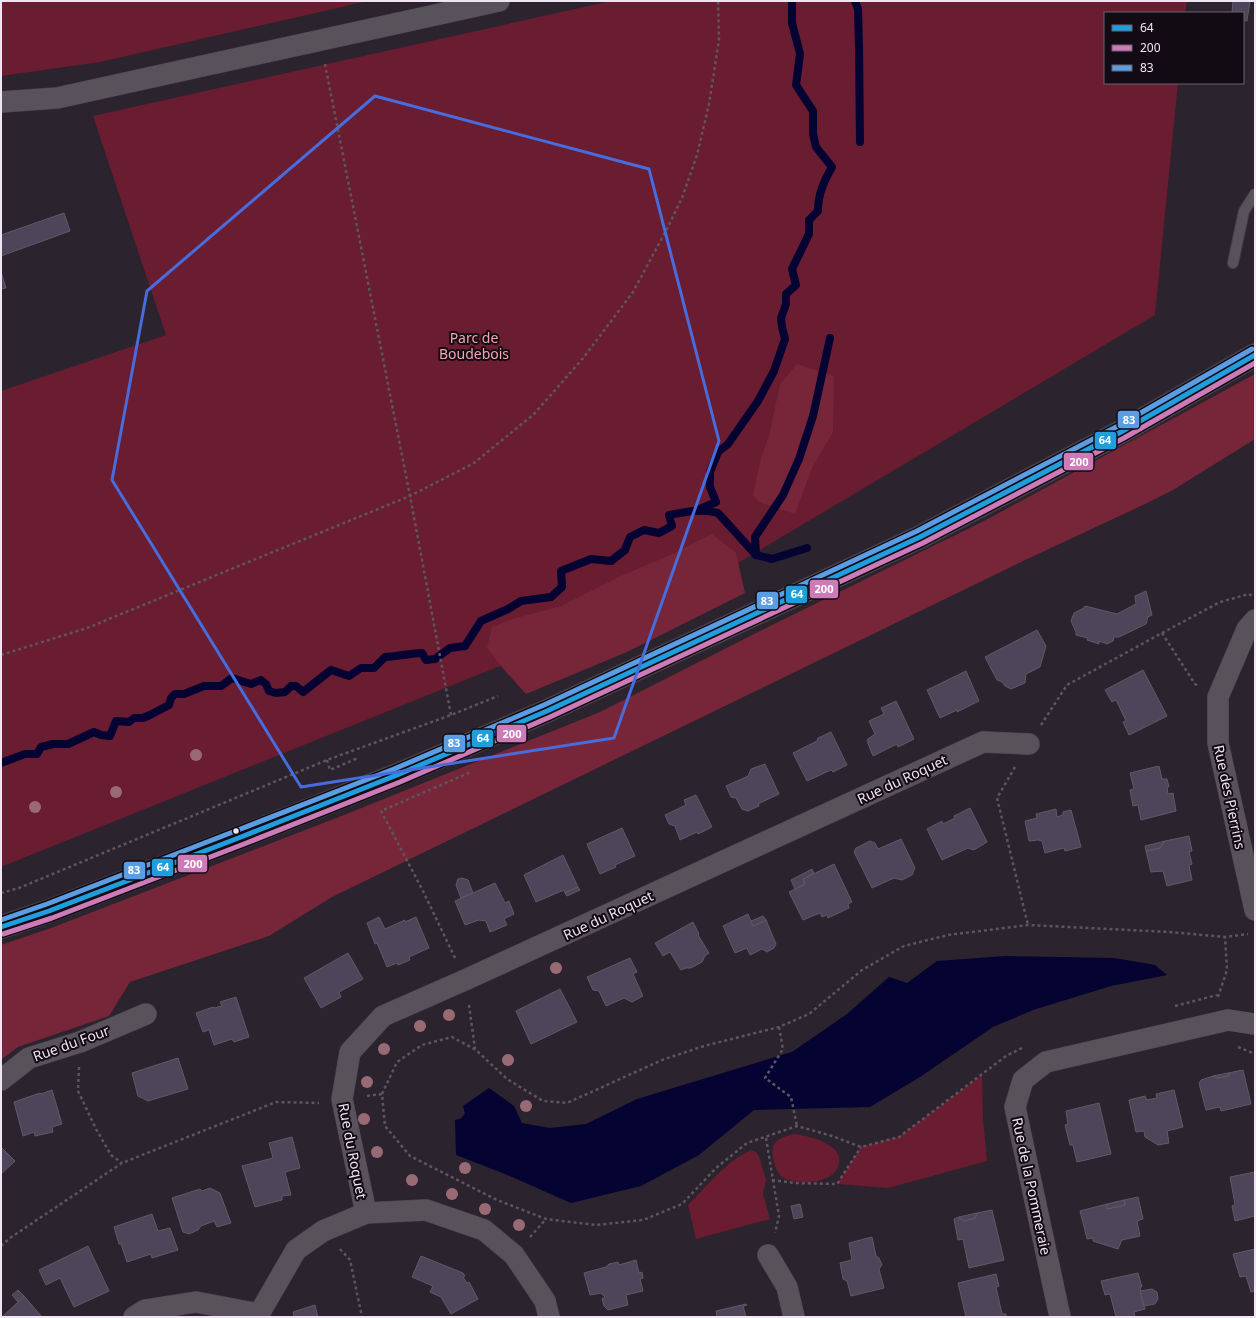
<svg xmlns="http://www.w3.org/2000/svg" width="1256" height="1318" viewBox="0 0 1256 1318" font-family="'Noto Sans',sans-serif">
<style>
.green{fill:#6a1c30}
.forest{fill:#762638}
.water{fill:#050332}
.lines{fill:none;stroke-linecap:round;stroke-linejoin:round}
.stream{stroke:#050332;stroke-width:8}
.building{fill:#4d4559;stroke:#5f5a65}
.lane-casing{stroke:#474049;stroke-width:12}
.street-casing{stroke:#474049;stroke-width:22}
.secondary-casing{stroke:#474049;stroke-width:24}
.path{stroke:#5c565e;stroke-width:2.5;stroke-dasharray:3 3;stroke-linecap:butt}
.lane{stroke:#58525a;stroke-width:10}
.street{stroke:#58525a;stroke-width:21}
.secondary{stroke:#5e555f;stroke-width:22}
.bus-1-casing{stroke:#120b14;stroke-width:8}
.bus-2-casing{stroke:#120b14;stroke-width:8}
.bus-3-casing{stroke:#120b14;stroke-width:8}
.bus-1{stroke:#209ddd;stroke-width:5}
.bus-2{stroke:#cc7bb8;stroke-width:5}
.bus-3{stroke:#5a9de2;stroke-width:5}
.tree{fill:#9a6a74}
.marked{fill:none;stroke:#476cdd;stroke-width:3;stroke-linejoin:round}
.bus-dot{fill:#efe5f3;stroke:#120b14;stroke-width:1.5}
.labels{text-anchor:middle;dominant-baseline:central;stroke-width:4;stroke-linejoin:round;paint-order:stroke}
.park-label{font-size:14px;fill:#f4a5ae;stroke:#120b14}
.street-label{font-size:14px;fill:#efe5f3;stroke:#120b14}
.line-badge{stroke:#120b14;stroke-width:1.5}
.badge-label{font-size:11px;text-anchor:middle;font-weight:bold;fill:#fff}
</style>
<rect width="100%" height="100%" fill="#2b232d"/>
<g class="green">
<path d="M1,1H368L100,62L1,76Z"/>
<path d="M611,1H1187L1185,13H1105V83H1178L1155,315L701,585L1,867V391L166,335L93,116Z"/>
<path d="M982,1075L983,1118L987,1161L888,1188L837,1184L861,1147L899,1137Z"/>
<path d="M793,1134C808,1135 848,1145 838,1167C835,1174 830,1177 822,1180C812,1183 789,1184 781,1176C774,1169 770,1152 774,1144C778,1138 787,1136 793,1134Z"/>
<path d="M751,1150L756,1152L759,1156L766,1180L763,1194L770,1219L696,1239L688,1205C707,1186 726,1161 751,1150Z"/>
</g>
<g class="forest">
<path d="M797,364L834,376L833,432L812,468L795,514L761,503L753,495L761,458L769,436L780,384Z"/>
<path d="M1255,374V439L1173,490L1143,505L1023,561L332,897L269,936L130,982L109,1016L18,1047L1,1060V945L51,928L339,817L600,712L770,626L984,521Z"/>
<path d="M712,534L736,553L745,593L627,652L526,694L507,673L487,648L492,627L512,619L561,606L623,575L670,555Z"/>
</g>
<path class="water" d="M1005,956L1114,958L1155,965L1167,975L1111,986L1033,1010L993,1027L920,1077L870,1107L754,1110L699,1155L641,1186L571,1203L505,1174L456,1155L455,1120L460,1119L465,1114L463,1106L489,1088L514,1106L522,1123L550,1128L586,1124L637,1099L792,1052L847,1014L889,977L907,983L937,961Z"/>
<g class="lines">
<g class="stream">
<path d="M855,1L858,9L859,47L860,142"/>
<path d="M700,509L716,502L710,487V472L718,452L728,444L758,401L774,371L785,339L782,327L781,318L786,304V294L796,285L792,269L809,234V220L818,211C818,194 824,181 832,167L816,147L813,134V111L796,85L800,54L792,23V1"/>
<path d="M756,555L755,537L783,495L799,459L813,416L830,338"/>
<path d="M1,763L25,754H37L41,747L53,744H68L94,732L101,735L110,736L116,721L129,722L134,718H143L150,715L169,705L171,698L175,694H184L204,686H221L232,678L251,684L261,680L266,684L269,691L276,693L285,692L291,686H296L303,692L331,670L349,676L361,668H374L385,657C397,657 409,653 422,653L426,660L435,659L450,648L465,646L481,621L508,609L521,601L551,597L562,587L561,571L591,559L611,561L625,550L630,537L644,530L659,533L672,526L669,515C686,512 702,508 718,513L756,555L772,559L807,548"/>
</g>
</g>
<g class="building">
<path d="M1233,1H1250L1247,21L1243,20V13H1232Z"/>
<path d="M64,213L70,231L1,256V235Z"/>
<path d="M1,272L6,288L1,289Z"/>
<path d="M1146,591L1152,615L1148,617L1146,624L1119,637H1114L1113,641L1107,644L1099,641V644L1087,640L1088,638L1076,635V632L1071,621L1074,613L1084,608L1085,606L1117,614L1136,604L1135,596Z"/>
<path d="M1037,630L1046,646L1040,667L1026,674L1025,683L1011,689L1005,686L1002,682L997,680L985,657Z"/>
<path d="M1143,670L1167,716L1129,735L1123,722L1126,721L1116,700L1112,702L1105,690Z"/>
<path d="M966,671L979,701L957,712V710L940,718L927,690Z"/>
<path d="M896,701L914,739L898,747L897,744L873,756L867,741L868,739L875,734L869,721L884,714L881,708Z"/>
<path d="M831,732L847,765L833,772L831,770L807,781L793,753L817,741L818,738Z"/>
<path d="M765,764L779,794L758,804L759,806L748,811L742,809L736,798L731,797L726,786L748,776L751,769Z"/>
<path d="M1159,766L1162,779H1167L1169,787H1167L1168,794L1173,793L1176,811L1141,820L1138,805L1133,806L1130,790L1134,789L1130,773Z"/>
<path d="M696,795L712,827L698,834L697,832L680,840L675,826L669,824L665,815L686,805L684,800Z"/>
<path d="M970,808L987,842L974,850L968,848L942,860L927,829L942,821L943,824L955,818L954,816Z"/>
<path d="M1056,809L1057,817L1063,815V812L1071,810L1081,847L1065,851L1064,848L1045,853L1042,841L1038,840L1029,841L1025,821L1037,818L1036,814Z"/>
<path d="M622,828L635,856L615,865L616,867L600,874L587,844Z"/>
<path d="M1189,836L1192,851L1189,852L1192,864L1189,865L1192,880L1167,886L1163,871L1151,872L1146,851L1160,848L1165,841Z"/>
<path d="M901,839L915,868L912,875L902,880L894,878L872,888L854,852L856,848L870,841L875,843L878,849Z"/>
<path d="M1165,841L1160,848L1146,851L1145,846Z"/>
<path d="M563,855L578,887L565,893L564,890L536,902L524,875Z"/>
<path d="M834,864L852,902L848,904L849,908L828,918L827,915L822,917L820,913L803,920L789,892L805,884L803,879Z"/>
<path d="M812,869L814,873L803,879L805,884L795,889L791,880Z"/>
<path d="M462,878L468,880L473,893L461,898L456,885L458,879Z"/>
<path d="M495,883L505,903L509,901L514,914L504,919L507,925L490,932L486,921L479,920L465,925L455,901Z"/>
<path d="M578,887L580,890L567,896L565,893Z"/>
<path d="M748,914L753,926L766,920L776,944L774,948L767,952L762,949L750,955L747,948L735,953L723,926Z"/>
<path d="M763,916L766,920L753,926L751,921Z"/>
<path d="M379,917L385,929L405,920V922L416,917L429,948L409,957L410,960L398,965L397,963L387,967L377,943L375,944L367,923Z"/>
<path d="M693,922L699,934L698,935L709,953L705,956L702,962L691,968H686L681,970L670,952L663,956L655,943Z"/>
<path d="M348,953L363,979L339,992L341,997L321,1008L304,978Z"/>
<path d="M630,958L637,972L633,974L643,996L632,1002L624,998L606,1006L599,991L593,990L587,977Z"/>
<path d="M560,989L577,1022L531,1044L516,1011Z"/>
<path d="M236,997L249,1037L234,1042L232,1039L214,1045L209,1030L203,1032L196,1013L213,1007L214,1008L222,1006L220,1002Z"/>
<path d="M178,1058L188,1089L148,1101L138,1096L132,1073Z"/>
<path d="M1243,1070L1251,1104L1221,1111L1220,1107L1206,1110L1199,1083L1201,1080L1213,1076L1218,1078L1229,1076L1228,1073Z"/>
<path d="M1228,1073L1229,1076L1218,1078L1213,1076Z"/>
<path d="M52,1090L62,1124L52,1127L53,1132L35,1136L34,1132L23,1136L14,1102L40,1093L41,1094Z"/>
<path d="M1174,1090L1183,1127L1167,1131L1169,1143L1158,1145L1145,1137L1144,1131L1136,1132L1129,1100L1145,1096L1147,1100L1157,1098L1156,1094Z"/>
<path d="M1099,1103L1111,1154L1077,1162L1073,1145H1070L1065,1125L1068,1124L1066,1111Z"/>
<path d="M292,1137L300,1168L285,1172L291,1195L282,1196V1200L255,1207L242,1166L273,1158L269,1143Z"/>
<path d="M1,1147L15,1161L1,1174Z"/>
<path d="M1255,1172V1216L1235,1221L1232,1206L1235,1204L1230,1177Z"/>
<path d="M210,1188L220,1193L231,1223L217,1227L214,1221L201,1226L198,1230L189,1234L183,1232L172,1198L200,1189L202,1191Z"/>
<path d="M1138,1197L1143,1219L1137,1221L1140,1236L1122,1240L1118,1249L1093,1241V1238L1087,1239L1080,1211L1107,1204V1209L1125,1205L1124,1200Z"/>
<path d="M1124,1200L1125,1205L1107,1209V1204Z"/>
<path d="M800,1204L803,1217L794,1219L791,1206Z"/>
<path d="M992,1210L1004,1260L969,1268L963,1239L958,1240L954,1219L959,1217L964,1221L975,1218L977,1213Z"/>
<path d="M977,1213L975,1218L964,1221L959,1217Z"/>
<path d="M152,1214L158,1231L170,1228L178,1250L152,1258L151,1254L127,1262L121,1244H119L114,1227Z"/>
<path d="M872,1237L876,1256L879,1258L882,1265L879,1269L884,1288L851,1296L847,1281L843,1279L840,1263L852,1260L849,1243Z"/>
<path d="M88,1246L109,1291L74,1307L60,1278L46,1285L39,1270Z"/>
<path d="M1255,1249V1291L1251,1292L1246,1276L1240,1277L1233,1254Z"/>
<path d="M421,1256L463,1273L465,1276L463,1277L467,1283L469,1282L478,1299L451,1314L441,1297L430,1292L433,1286L412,1277Z"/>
<path d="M636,1260L639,1273L642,1272L643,1278L640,1279L643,1291L626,1295L628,1305L608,1310L604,1306L602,1299L605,1297L601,1293L590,1295L584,1273L606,1267L609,1264L618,1262L619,1265Z"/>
<path d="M1138,1273L1142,1287H1140L1145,1309L1134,1312L1135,1317H1116L1110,1294L1105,1295L1101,1281Z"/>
<path d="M996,1274L999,1286L996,1287L1002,1314H1006V1317H966L958,1283Z"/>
<path d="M1152,1289L1157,1292L1158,1299L1155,1304L1144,1306L1140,1291Z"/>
<path d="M18,1290L24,1296L18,1302L12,1295Z"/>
<path d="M24,1296L42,1317H2L18,1302Z"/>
<path d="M746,1304L747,1305L743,1306L746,1317H715L717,1316L716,1311Z"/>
<path d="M315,1305L318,1317H294L293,1312Z"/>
</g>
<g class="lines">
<g class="lane-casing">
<path id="lane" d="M1233,263L1244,211L1255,194"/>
</g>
<g class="street-casing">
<g id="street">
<path d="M1,102L57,98L499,1"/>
<path d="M1255,620L1247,629L1218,697V743L1255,910"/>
<path d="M1,1080L29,1058L80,1042L146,1014"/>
<path d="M366,1213L342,1099L350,1052L383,1016L465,980L983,742L1029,744"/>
<path d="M768,1255L787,1287L794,1317"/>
<path d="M134,1317L145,1310L196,1302L259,1314"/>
<path d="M258,1317L259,1314L296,1250L323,1231L366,1213L426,1210L484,1230L514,1255L545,1301L549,1317"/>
<path d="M1060,1317L1015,1107L1023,1080L1046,1062L1228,1020L1254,1024"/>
</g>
</g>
<g class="secondary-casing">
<path id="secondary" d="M1,927L49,911L241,837L397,775L547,711L920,537L1121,432L1255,355"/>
</g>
<g class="path">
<path d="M325,64L410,496L451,715"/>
<path d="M1162,633L1220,602L1249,594L1252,596"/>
<path d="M1,655L87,628L410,496L474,463L534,414L584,357L633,292L668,227L682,198L697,155L709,104L719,40L718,1"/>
<path d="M1041,725L1067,685L1162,633L1195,684L1198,686"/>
<path d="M327,760L330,770L358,758"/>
<path d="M1015,767L997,798L1028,925"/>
<path d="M1,893L19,888L327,760L451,715L498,696"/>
<path d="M455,958L423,891L381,811L471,772"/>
<path d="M1218,997L1227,970L1225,937"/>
<path d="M469,1005L475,1049"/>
<path d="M1175,1006L1217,995"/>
<path d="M779,1027L783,1049L765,1078L791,1097L797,1126"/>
<path d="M1238,1047L1255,1054"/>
<path d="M1022,1048L1006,1056L899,1137L861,1147L832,1136L797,1126L747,1143L716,1168L682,1204L643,1220L596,1225L546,1219L497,1200L410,1156L385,1126L382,1094L397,1062L422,1045L452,1037L476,1050L507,1079L543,1101L567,1103L662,1060L704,1046L779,1027L809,1014L862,970L904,946L948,935L1028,925L1170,932L1225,937L1248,934"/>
<path d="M79,1067L78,1091L96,1129L111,1155L122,1163"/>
<path d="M367,1096L382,1094"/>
<path d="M766,1138L779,1216L775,1233"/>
<path d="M772,1180L795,1183L837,1184L861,1147"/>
<path d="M530,1237L546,1219"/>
<path d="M1,1246L10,1238L122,1163L276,1102L319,1103"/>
<path d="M340,1249L350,1260L362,1317"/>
</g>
<use href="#lane" class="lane"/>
<use href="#street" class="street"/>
<use href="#secondary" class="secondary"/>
<g class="bus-1-casing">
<path id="bus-1" d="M1,927L49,911L241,837L397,775L547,711L920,537L1121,432L1255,355"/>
</g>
<g class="bus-2-casing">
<path id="bus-2" d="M3,934L52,918L244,844L400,782L550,717L923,543L1124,438L1255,363"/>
</g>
<g class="bus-3-casing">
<path id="bus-3" d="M1,920L47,904L238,830L394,769L544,705L917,531L1118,426L1252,349"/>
</g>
<use href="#bus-1" class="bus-1"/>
<use href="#bus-2" class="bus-2"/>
<use href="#bus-3" class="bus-3"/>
</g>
<g class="tree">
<circle cx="196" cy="755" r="6"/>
<circle cx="116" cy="792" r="6"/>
<circle cx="35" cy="807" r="6"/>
<circle cx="556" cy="968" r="6"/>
<circle cx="449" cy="1015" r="6"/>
<circle cx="420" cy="1026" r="6"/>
<circle cx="384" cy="1049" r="6"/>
<circle cx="508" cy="1060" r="6"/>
<circle cx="367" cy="1082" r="6"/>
<circle cx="526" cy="1106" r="6"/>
<circle cx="364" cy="1119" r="6"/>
<circle cx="377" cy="1152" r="6"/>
<circle cx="465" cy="1168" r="6"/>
<circle cx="412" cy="1180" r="6"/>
<circle cx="452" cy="1194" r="6"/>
<circle cx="485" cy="1209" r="6"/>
<circle cx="519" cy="1225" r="6"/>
</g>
<path class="marked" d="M375,96L649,169L719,441L614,738L301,787L112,480L147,291Z"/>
<circle class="bus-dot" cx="236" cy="831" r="3.5"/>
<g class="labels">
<g class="park-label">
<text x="474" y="337">Parc de<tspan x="474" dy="16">Boudebois</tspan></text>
</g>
<g class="street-label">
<text transform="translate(902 779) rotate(-25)">Rue du Roquet</text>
<text transform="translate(1230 797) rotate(78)">Rue des Pierrins</text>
<text transform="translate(608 915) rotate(-25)">Rue du Roquet</text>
<text transform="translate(71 1043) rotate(-20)">Rue du Four</text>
<text transform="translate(353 1151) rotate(79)">Rue du Roquet</text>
<text transform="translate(1032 1186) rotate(78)">Rue de la Pommeraie</text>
</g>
</g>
<g class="line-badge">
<rect x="1117" y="410" width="23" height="19" rx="4" fill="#5a9de2"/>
<rect x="1094" y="431" width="23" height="19" rx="4" fill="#209ddd"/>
<rect x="1063" y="452" width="31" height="19" rx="4" fill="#cc7bb8"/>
<rect x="809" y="579" width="30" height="20" rx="4" fill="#cc7bb8"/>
<rect x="785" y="585" width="23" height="19" rx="4" fill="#209ddd"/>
<rect x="756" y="591" width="23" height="19" rx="4" fill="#5a9de2"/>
<rect x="496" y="724" width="31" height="19" rx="4" fill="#cc7bb8"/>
<rect x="471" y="729" width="23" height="19" rx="4" fill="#209ddd"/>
<rect x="443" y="734" width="23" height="19" rx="4" fill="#5a9de2"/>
<rect x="177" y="854" width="31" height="19" rx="4" fill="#cc7bb8"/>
<rect x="151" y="858" width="23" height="19" rx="4" fill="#209ddd"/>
<rect x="123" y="861" width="23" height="19" rx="4" fill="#5a9de2"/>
</g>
<g class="badge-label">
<text x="1129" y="424">83</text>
<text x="1105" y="444">64</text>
<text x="1079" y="466">200</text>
<text x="824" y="593">200</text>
<text x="797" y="598">64</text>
<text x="767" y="605">83</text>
<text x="512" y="738">200</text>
<text x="483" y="742">64</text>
<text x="454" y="747">83</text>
<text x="193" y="868">200</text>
<text x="163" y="871">64</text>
<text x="134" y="874">83</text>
</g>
<rect width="1256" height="1318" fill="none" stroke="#efe5f3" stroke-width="4"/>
<rect x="1104" y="12" width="140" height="72" fill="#120b14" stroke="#6a626d"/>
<rect x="1112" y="25" width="20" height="6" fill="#209ddd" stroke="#6a626d"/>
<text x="1140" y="32" font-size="12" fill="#efe5f3">64</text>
<rect x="1112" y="45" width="20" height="6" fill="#cc7bb8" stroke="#6a626d"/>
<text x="1140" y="52" font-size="12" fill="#efe5f3">200</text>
<rect x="1112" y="65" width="20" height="6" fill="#5a9de2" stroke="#6a626d"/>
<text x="1140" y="72" font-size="12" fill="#efe5f3">83</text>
</svg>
